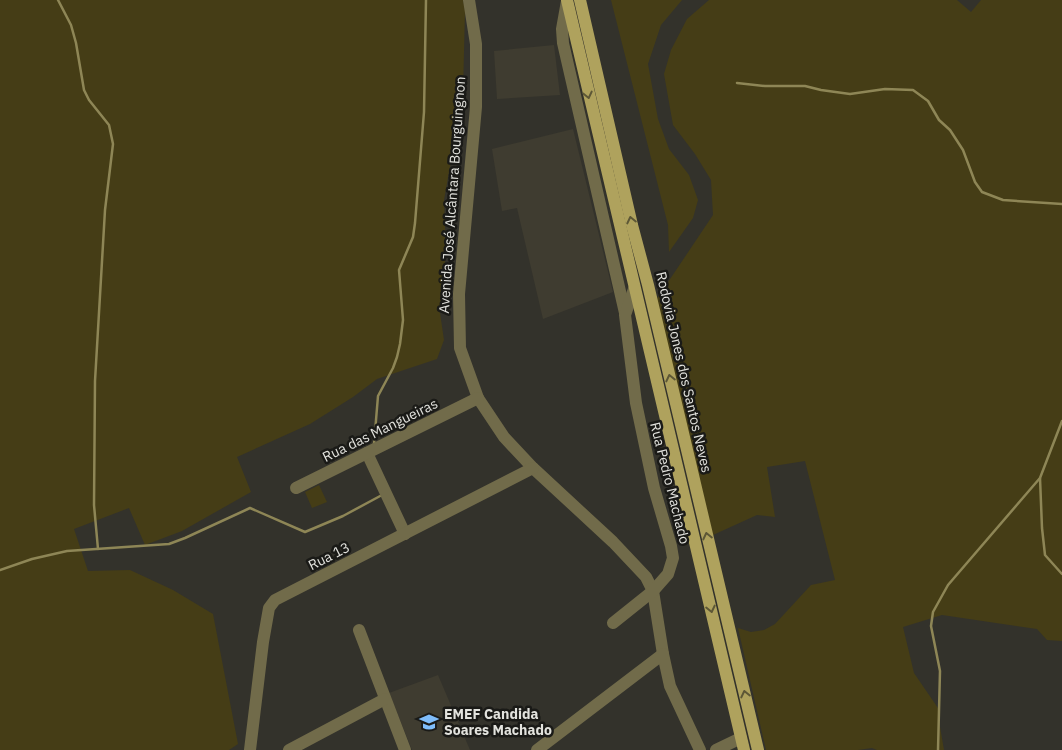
<svg xmlns="http://www.w3.org/2000/svg" width="1062" height="750" viewBox="0 0 1062 750" font-family="'IBM Plex Sans',sans-serif">
<style>
.built{fill:#3f3c30}
.green{fill:#453d16}
.lines{fill:none;stroke-linecap:round;stroke-linejoin:round}
.stream{stroke:#8e8656;stroke-width:2.5}
.minor{stroke:#716b4a;stroke-width:12}
.major{stroke:#afa25d;stroke-width:12}
.oneway{stroke:#5d5736}
.labels{text-anchor:middle;dominant-baseline:central;stroke-width:5;stroke-linejoin:round;paint-order:stroke}
.street-label{font-size:14px;fill:#e3e3de;stroke:#1a1a17}
.poi-label{font-size:14px;font-weight:bold;fill:#e3e3de;stroke:#1a1a17;text-anchor:start}
</style>
<rect width="100%" height="100%" fill="#33322b"/>
<g class="built">
<path d="M554,45L560,95L497,99L494,51Z"/>
<path d="M573,129L613,292L543,319L517,208L502,211L492,149Z"/>
<path d="M438,675L470,750H412L389,693Z"/>
</g>
<g class="green">
<path d="M0,0H463L465,10L463,93L444,200L446,252L440,313L444,340L437,359L377,379L353,397L310,424L237,457L251,492L182,531L145,545L129,508L74,529L88,571L130,570L173,590L213,614L238,744L229,750H0Z"/>
<path d="M611,0H682L661,25L648,64L658,119L669,149L689,175L698,200L693,218L669,252L668,225Z"/>
<path d="M709,0H957L971,12L981,0H1062V641L1047,640L1037,629L942,615L903,627L914,673L940,711L939,721L944,750H877L872,748L858,750H766L738,628L751,632L764,630L775,624L811,585L835,580L805,461L767,467L775,517L757,515L713,535L656,300L713,215L711,180L695,154L673,125L664,74L671,50L687,19Z"/>
<path d="M319,485L327,502L312,508L305,492Z"/>
</g>
<g class="lines">
<g class="stream">
<path d="M58,0L71,25L76,43L84,90L89,100L109,125L113,144L105,210L95,381L94,505L98,549"/>
<path d="M737,83L765,86H805L821,90L850,94L885,89L913,90L928,101L939,120L950,130L963,150L975,182L982,192L1003,200L1062,204"/>
<path d="M374,444L378,396L393,368L397,357L400,344L403,320L399,270L413,237L415,223L424,112L426,0"/>
<path d="M1040,478L1042,528L1045,555L1062,574"/>
<path d="M0,570L32,559L67,551L169,544L185,538L250,508L305,532L343,516L382,495"/>
<path d="M938,750L940,671L931,626L933,612L948,585L1040,478L1062,421"/>
</g>
<g class="minor">
<path d="M469,0L476,44V107L459,294L460,348L478,398L504,437L533,468L613,542L646,577L653,591L663,654L670,686L700,750"/>
<path d="M567,1L562,29L563,43L625,313"/>
<path d="M367,453L405,534"/>
<path d="M296,488L478,398"/>
<path d="M613,623L653,591L668,574L673,558L671,546L654,488L636,403L625,315L634,289"/>
<path d="M359,630L405,750"/>
<path d="M250,750L263,642L269,608L275,600L533,468"/>
<path d="M289,750L385,699"/>
<path d="M537,750L663,654"/>
<path d="M716,750L741,738"/>
</g>
<g class="major">
<path d="M567,0L744,750"/>
<path d="M580,0L632,225L648,285L758,750"/>
</g>
</g>
<defs><path id="oneway-chevron" d="M-2-3.5L2.5 0L-2 3.5" fill="none" stroke-width="1.6" stroke-linecap="round" stroke-linejoin="round" transform="scale(1.25)"/></defs>
<g class="oneway">
<use href="#oneway-chevron" transform="translate(588 95) rotate(77)"/>
<use href="#oneway-chevron" transform="translate(631 220) rotate(-103)"/>
<use href="#oneway-chevron" transform="translate(670 378) rotate(-103)"/>
<use href="#oneway-chevron" transform="translate(707 536) rotate(-103)"/>
<use href="#oneway-chevron" transform="translate(711 609) rotate(77)"/>
<use href="#oneway-chevron" transform="translate(745 694) rotate(-103)"/>
</g>
<defs>
<g id="school-bare" transform="scale(1.5)"><path d="M0-5L7-2L0 1L-7-2ZM-4 1L0 2.5L4 1V4Q0 6-4 4Z" fill="#7fbdfa" stroke="#1a1a17" stroke-width="2.5" paint-order="stroke"/></g>
</defs>
<g fill-rule="evenodd">
<use href="#school-bare" x="429" y="722"/>
</g>
<g class="labels">
<g class="street-label">
<text transform="translate(452 195) rotate(-86)">Avenida José Alcântara Bourguingnon</text>
<text transform="translate(684 372) rotate(77)">Rodovia Jones dos Santos Neves</text>
<text transform="translate(380 430) rotate(-26)">Rua das Mangueiras</text>
<text transform="translate(670 483) rotate(76)">Rua Pedro Machado</text>
<text transform="translate(329 556) rotate(-27)">Rua 13</text>
</g>
<g class="poi-label">
<text x="444" y="714">EMEF Candida<tspan x="444" dy="16">Soares Machado</tspan></text>
</g>
</g>
</svg>
